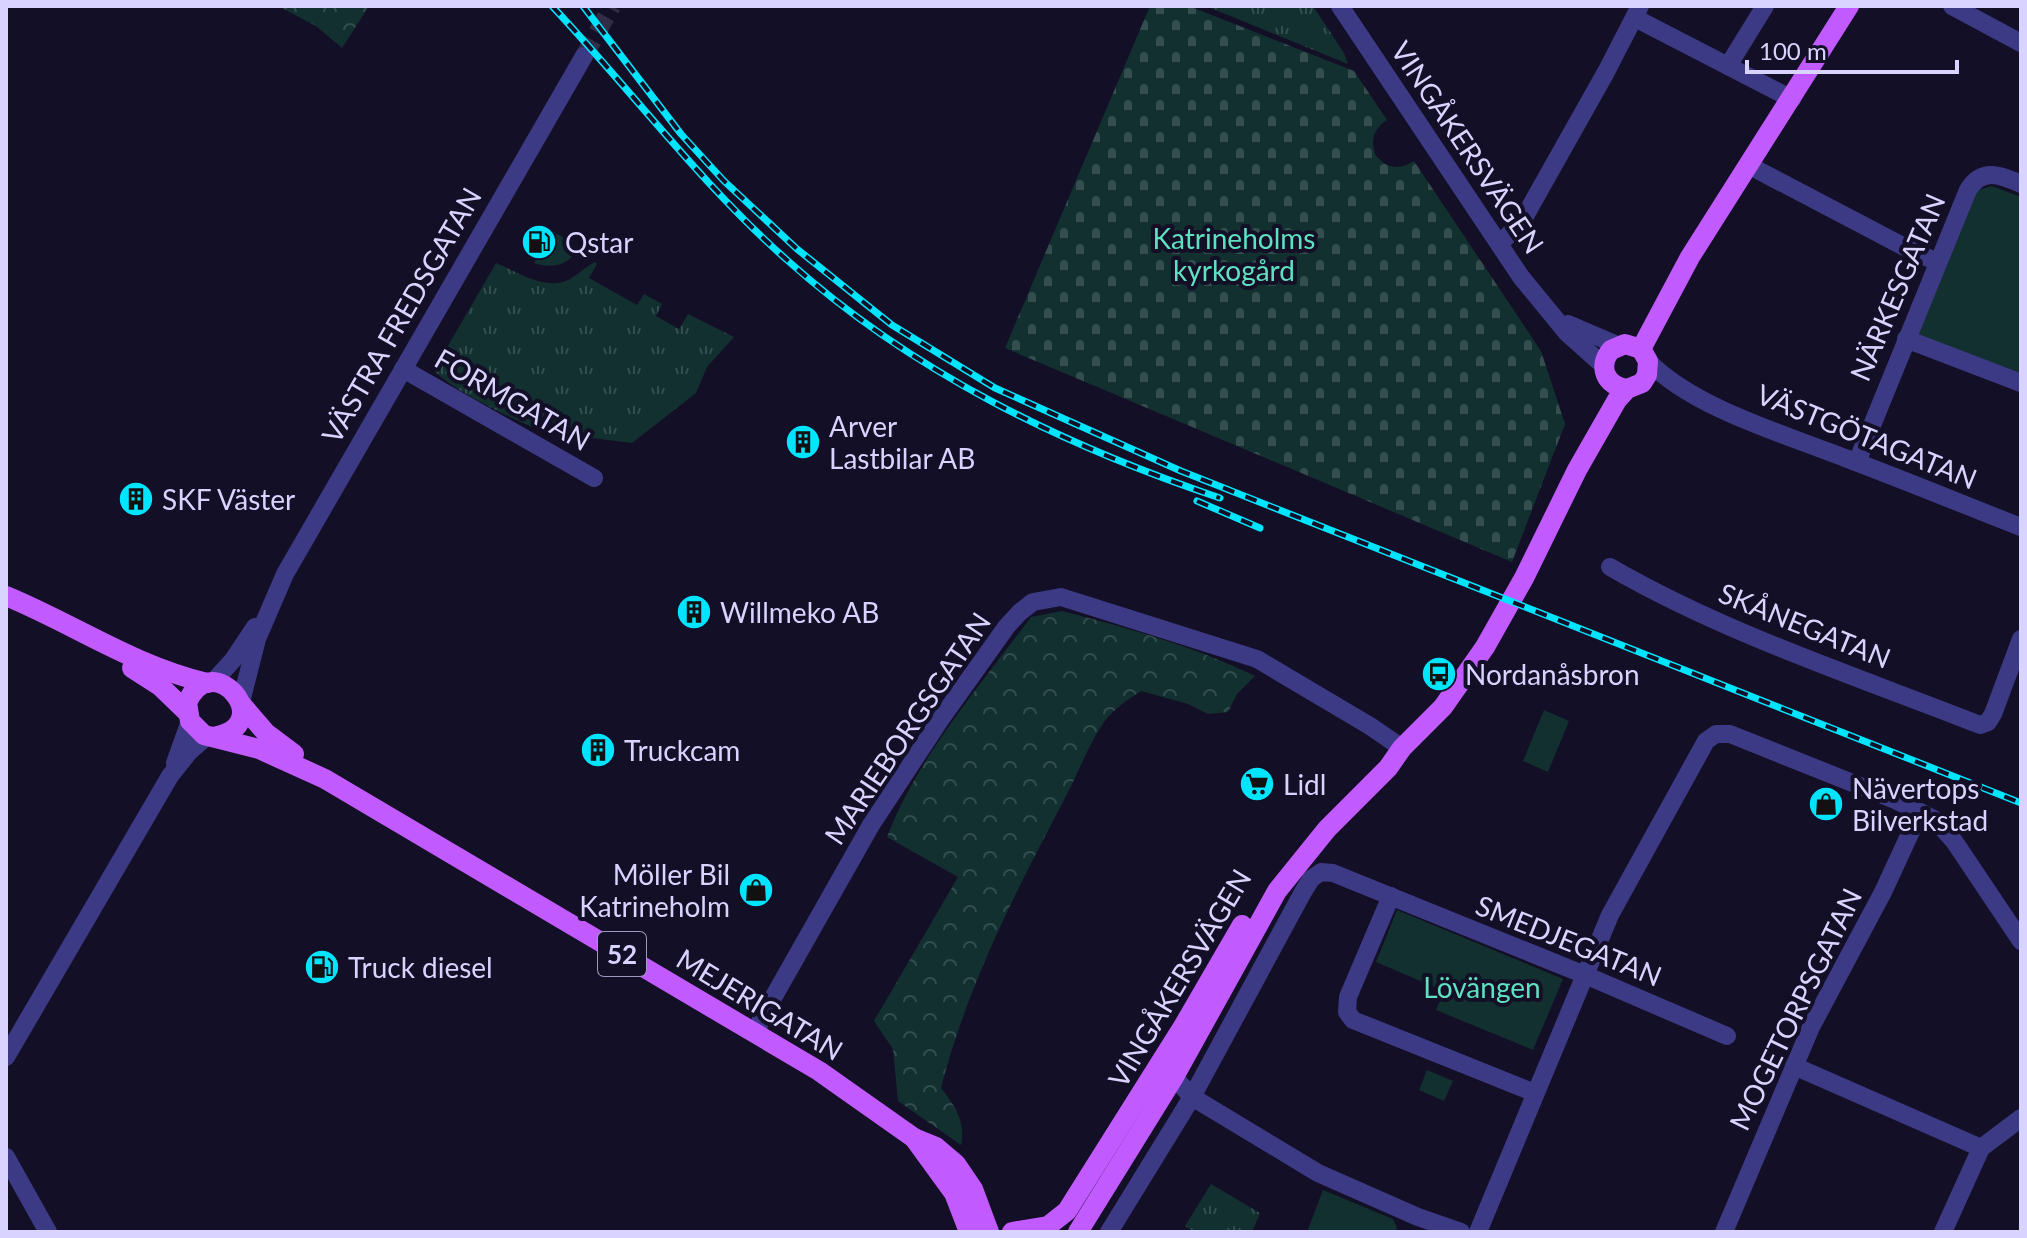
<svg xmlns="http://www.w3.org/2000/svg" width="2027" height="1238" viewBox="0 0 2027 1238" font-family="Lato,sans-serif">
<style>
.grass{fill:url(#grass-tufts)}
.forest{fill:url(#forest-crowns)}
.cemetery{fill:url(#cemetery-stones)}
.green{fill:#12302f}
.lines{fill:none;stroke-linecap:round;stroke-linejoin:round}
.minor-tunnel{stroke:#312d47;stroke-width:18;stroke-dasharray:18 9;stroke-linecap:butt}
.minor{stroke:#3d3a85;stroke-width:18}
.major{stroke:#c25bff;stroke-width:20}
.rail-casing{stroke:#00e5ff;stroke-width:7}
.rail{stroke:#130f26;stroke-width:4;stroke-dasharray:12;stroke-linecap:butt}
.labels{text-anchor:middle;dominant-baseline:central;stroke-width:8;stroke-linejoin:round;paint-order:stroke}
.shield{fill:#130f26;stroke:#9e99be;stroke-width:2}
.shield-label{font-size:26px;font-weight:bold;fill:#d9d4ff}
.street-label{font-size:28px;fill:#d9d4ff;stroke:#130f26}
.park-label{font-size:28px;fill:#5fe0c0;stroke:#130f26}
.poi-label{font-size:28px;fill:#d9d4ff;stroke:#130f26;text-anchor:start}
</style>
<defs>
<pattern id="grass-tufts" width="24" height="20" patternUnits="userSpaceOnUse" patternTransform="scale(2)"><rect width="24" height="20" fill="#12302f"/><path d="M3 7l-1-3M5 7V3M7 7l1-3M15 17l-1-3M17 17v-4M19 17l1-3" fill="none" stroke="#344d4e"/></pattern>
<pattern id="forest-crowns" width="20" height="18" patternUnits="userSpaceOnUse" patternTransform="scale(2)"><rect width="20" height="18" fill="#12302f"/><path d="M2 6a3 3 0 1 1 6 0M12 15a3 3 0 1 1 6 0" fill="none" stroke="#344d4e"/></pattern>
<pattern id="cemetery-stones" width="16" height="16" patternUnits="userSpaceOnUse" patternTransform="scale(2)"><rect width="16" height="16" fill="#12302f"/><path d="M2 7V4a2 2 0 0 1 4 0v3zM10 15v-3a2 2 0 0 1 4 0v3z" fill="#344d4e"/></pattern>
</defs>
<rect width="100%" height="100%" fill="#130f26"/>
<g class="grass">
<path d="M1206,6H1313L1344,53L1348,64Z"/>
<path d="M557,234C592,249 565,274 534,263L551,236Z"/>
<path d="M595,262L597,264L589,278L637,305L644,294L662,304L656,316L679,329L688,314L734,337L707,367L696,393L632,443L544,432C520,423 449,389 434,370L496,263C517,272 545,291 568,280C578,275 585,267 595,262Z"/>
<path d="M1211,1184L1260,1213L1252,1232H1195L1185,1226Z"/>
</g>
<g class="forest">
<path d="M278,6H369L342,48L316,26Z"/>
<path d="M1062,611C1128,628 1193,646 1255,676L1237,694L1228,712L1208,714L1188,704L1141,691C1127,700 1114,709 1104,722C1088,745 1078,774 1065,798C1016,891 967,986 941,1088C955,1106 966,1122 961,1145L898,1101L893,1049L874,1021L958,877L887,837C919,755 979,687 1031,617Z"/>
</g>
<path class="cemetery" d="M1150,6H1189L1354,71L1387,120C1373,129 1370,141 1376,156C1388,169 1399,170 1414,161L1541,351L1565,424L1512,562L1005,348Z"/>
<g class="green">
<path d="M1992,186L2021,197V379L1912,337L1974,191Z"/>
<path d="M1544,710L1569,721L1548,772L1523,761Z"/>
<path d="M1397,910L1563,979L1533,1050L1436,1010L1444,991L1376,962Z"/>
<path d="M1427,1070L1453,1081L1444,1101L1419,1090Z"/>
<path d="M1323,1190L1393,1219L1397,1228L1395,1232H1307Z"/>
</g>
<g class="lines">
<path class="minor-tunnel" d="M584,56L612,6"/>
<g class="minor">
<path d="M1340,6L1521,277L1567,333L1604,366"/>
<path d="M1952,6L2021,43"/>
<path d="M1635,18L1792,99"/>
<path d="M1728,66L1765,6"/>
<path d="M1750,166L1914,252L1938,262"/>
<path d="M1500,243L1521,223L1606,72L1640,6"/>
<path d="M1568,324L1617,345"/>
<path d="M1906,339L2021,383"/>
<path d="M1648,361C1693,408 1784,434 1845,458C1904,480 1962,504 2021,527"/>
<path d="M403,369L594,478"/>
<path d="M1857,462L1968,190C1982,167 2001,175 2021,184"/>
<path d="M1610,567C1726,634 1856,676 1980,725L1988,722L1993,714L2021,639"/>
<path d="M213,682L233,660L255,627"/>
<path d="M241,702L257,639L285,574L584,56"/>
<path d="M175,763L190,721"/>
<path d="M1391,896L1348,997L1347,1012L1353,1020L1535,1093"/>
<path d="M756,1034L761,1019L871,825L940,720L1007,626L1020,612L1033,602L1061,597L1257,659L1370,726L1402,748"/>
<path d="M6,1057L170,776L189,752L207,736"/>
<path d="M1794,1066L1981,1148"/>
<path d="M1174,1077L1192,1097L1318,1173L1418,1217L1461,1232"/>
<path d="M6,1157L48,1232"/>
<path d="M1109,1232L1192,1097L1303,892L1311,879L1321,872L1333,873L1585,975L1727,1036"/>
<path d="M1478,1232L1610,915L1706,741L1716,734H1730L1895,800L1934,819L1954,841L2021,941"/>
<path d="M1724,1232L1811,1027L1883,892L1920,812"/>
<path d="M1943,1232L1981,1148L2021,1118"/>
</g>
<g class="major">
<path d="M1641,349L1690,257L1849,6"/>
<path d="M6,596C74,624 134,666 207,683"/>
<path d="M132,668L160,686L187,712"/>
<path d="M242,705L266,733L294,754"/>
<path d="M213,737C281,725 211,645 187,703L190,721L204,735L259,749L325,779L819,1071L914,1138L936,1147L956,1164L973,1189L989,1232"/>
<path d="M914,1138L954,1193L969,1232"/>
<path d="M1012,1232L1048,1226L1067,1211L1184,1025L1242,925"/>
<path d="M1078,1232L1174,1077L1277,891L1327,829L1388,768L1402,748L1443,707L1485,647L1524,578L1577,470L1617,400L1627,389L1642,383L1647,375L1648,361L1641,349L1625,344L1611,350C1597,367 1606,386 1627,389"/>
</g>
<g class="rail-casing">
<g id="rail">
<path d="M552,6C631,90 700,183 787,260C912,372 1062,445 1220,498"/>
<path d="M583,6L681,134L724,181L797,249L892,325L995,388L1181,471L2021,803"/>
<path d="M1197,501L1260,528"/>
</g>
</g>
<use href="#rail" class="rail"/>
</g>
<defs>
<g id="fuel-disc" transform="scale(1.8)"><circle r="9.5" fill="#00e5ff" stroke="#130f26"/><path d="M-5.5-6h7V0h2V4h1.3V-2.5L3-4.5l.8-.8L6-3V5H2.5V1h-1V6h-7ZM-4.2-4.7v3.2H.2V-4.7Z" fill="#111"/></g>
<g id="building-disc" transform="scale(1.8)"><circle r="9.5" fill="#00e5ff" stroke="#130f26"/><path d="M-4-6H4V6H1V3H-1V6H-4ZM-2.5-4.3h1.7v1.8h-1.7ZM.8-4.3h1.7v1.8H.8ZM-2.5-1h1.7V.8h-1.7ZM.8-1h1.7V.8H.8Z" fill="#111"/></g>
<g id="bus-disc" transform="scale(1.8)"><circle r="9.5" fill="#00e5ff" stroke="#130f26"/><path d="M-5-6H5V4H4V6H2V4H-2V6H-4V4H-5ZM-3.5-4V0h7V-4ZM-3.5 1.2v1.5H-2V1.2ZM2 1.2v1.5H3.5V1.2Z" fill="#111"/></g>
<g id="supermarket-disc" transform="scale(1.8)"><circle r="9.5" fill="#00e5ff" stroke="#130f26"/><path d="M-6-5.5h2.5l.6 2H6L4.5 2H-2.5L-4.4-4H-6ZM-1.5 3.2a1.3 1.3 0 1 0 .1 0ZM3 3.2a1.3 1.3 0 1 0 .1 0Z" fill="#111"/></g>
<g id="shop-disc" transform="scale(1.8)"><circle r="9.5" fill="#00e5ff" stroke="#130f26"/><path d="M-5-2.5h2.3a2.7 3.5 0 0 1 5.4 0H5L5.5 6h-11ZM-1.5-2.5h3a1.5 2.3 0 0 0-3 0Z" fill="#111"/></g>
</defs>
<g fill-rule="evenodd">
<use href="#fuel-disc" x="539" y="242"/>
<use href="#building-disc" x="803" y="442"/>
<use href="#building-disc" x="136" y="499"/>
<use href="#building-disc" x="694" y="612"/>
<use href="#bus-disc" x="1439" y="674"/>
<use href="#building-disc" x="598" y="750"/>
<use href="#supermarket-disc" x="1257" y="784"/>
<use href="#shop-disc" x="1826" y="804"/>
<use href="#shop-disc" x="756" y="890"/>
<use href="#fuel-disc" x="322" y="967"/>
</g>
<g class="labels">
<rect class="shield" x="598" y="932" width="48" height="44" rx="6"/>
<g class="shield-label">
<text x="622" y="954">52</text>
</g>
<g class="street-label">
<text transform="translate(1468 147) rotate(56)">VINGÅKERSVÄGEN</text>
<text transform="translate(1897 287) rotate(-67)">NÄRKESGATAN</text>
<text transform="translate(401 315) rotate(-60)">VÄSTRA FREDSGATAN</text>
<text transform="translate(513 399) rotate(30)">FORMGATAN</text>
<text transform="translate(1867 436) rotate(22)">VÄSTGÖTAGATAN</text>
<text transform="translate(1805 625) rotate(22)">SKÅNEGATAN</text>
<text transform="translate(907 728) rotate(-56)">MARIEBORGSGATAN</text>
<text transform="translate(1569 940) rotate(22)">SMEDJEGATAN</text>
<text transform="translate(1179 978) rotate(-59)">VINGÅKERSVÄGEN</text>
<text transform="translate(760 1004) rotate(31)">MEJERIGATAN</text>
<text transform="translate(1795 1009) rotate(-64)">MOGETORPSGATAN</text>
</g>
<g class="park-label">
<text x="1234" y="238">Katrineholms<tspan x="1234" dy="32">kyrkogård</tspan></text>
<text x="1482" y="987">Lövängen</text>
</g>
<g class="poi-label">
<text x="565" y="242">Qstar</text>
<text x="829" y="426">Arver<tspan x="829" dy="32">Lastbilar AB</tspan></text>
<text x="162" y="499">SKF Väster</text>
<text x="720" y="612">Willmeko AB</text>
<text x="1465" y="674">Nordanåsbron</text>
<text x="624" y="750">Truckcam</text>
<text x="1283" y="784">Lidl</text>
<text x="1852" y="788">Nävertops<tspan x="1852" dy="32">Bilverkstad</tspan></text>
<text x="730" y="874" text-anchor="end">Möller Bil<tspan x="730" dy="32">Katrineholm</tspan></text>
<text x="348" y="967">Truck diesel</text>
</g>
</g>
<rect width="2027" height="1238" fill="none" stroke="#d9d4ff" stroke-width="16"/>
<path d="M1747 60v12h210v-12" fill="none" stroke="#d9d4ff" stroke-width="4"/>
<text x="1759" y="60" font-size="24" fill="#d9d4ff" stroke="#130f26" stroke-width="6" paint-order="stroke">100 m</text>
</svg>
